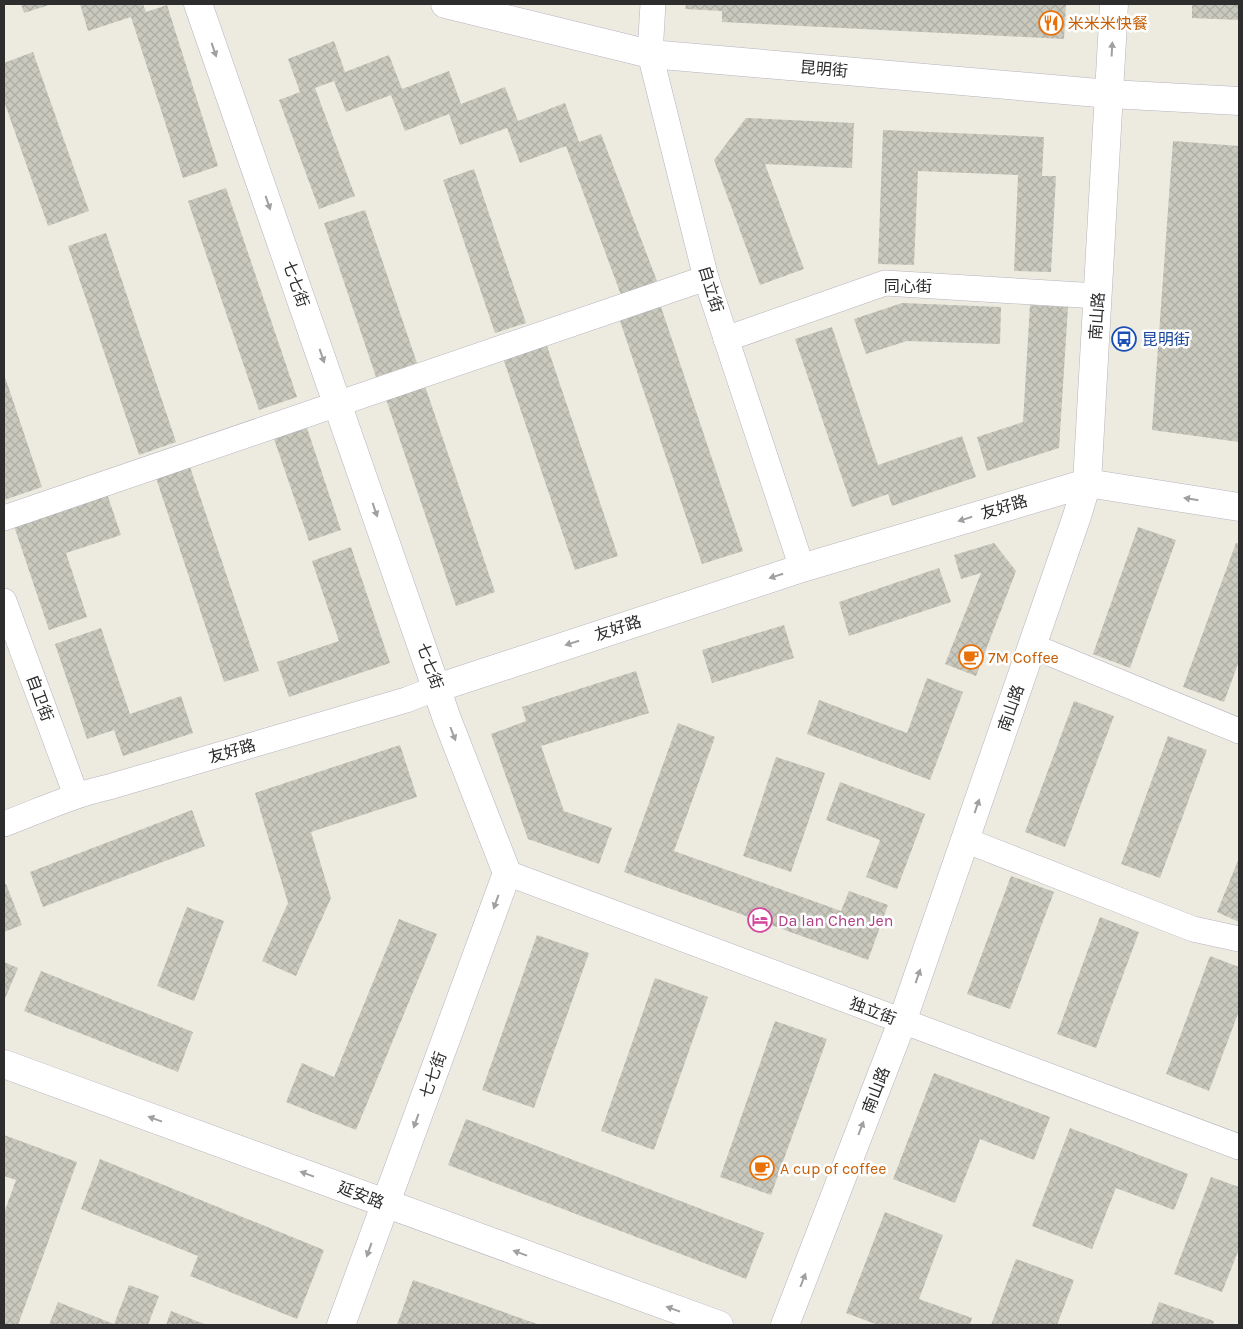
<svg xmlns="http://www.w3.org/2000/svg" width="1243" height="1329" viewBox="0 0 1243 1329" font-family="Karla,'Noto Sans SC',sans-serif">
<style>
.building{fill:url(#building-cross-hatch)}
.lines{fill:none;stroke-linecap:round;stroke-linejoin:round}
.street-casing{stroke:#b5b3bf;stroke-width:26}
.secondary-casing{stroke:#b5b3bf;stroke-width:29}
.street{stroke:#fff;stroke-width:25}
.secondary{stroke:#fff;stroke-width:28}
.oneway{fill:#a0a0a0}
.labels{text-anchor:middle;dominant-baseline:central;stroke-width:5;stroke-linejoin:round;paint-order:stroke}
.food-label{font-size:16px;fill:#c56008;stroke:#fff;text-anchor:start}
.street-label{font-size:16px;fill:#2d2d2d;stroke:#fff}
.transit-label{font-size:16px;fill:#164399;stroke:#fff;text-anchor:start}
.hotel-label{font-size:16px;fill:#b23c85;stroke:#fff;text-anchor:start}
</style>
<defs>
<pattern id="building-cross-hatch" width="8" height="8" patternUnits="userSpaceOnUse" patternTransform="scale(1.25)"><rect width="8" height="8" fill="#c9c9be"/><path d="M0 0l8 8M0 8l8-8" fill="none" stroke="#adada4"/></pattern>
</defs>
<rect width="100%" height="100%" fill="#edebe0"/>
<g class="building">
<path d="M21,4H52L24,13Z"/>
<path d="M80,4H143L146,12L167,5L218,166L183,178L131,17L88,31Z"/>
<path d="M686,4H1066L1064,39L722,22V11L685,9Z"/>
<path d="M1192,4H1239V20L1192,18Z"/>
<path d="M334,41L345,72L389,55L402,89L449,71L461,104L505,87L518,121L565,103L579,142L601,134L657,281L621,295L566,146L520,163L507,128L460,145L449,114L405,131L391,95L346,112L334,81L315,88L355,196L319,209L279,100L300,92L288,59Z"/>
<path d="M33,52L89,211L48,226L4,101V63Z"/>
<path d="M746,118L854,123L852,168L765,164L804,269L760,285L714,160Z"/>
<path d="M883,130L1044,137L1042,176H1056L1051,272L1014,271L1018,175L918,171L914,265L878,264Z"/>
<path d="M1173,141L1239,146V442L1152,430Z"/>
<path d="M474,169L526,323L495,333L443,180Z"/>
<path d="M226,188L297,397L259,410L188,201Z"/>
<path d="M365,210L417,363L376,377L324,223Z"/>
<path d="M106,233L176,442L139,455L68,246Z"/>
<path d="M902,303L1001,307L1000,344L907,341L866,354L854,319Z"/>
<path d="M660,304L743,551L702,564L619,318Z"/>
<path d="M1030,305L1068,307L1059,448L987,471L977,437L1023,422Z"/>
<path d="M832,327L878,465L962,436L976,477L892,506L888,494L852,507L795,339Z"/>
<path d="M546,343L618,556L575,570L503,358Z"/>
<path d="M4,374L42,487L4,500Z"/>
<path d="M424,383L495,592L456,606L385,396Z"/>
<path d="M306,425L341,530L309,541L273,436Z"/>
<path d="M189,464L259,671L224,682L155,475Z"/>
<path d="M106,491L121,535L66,553L87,617L49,630L13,523Z"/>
<path d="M1138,527L1176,540L1130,668L1093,654Z"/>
<path d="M994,543L1016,571L976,676L945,664L981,573L961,579L954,555Z"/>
<path d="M1236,543L1239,544V661L1224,702L1183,687Z"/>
<path d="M351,547L390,663L289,697L277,662L339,641L312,561Z"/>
<path d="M939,568L951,602L849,636L839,602Z"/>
<path d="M784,625L794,658L712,683L702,650Z"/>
<path d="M101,628L130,714L181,696L193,733L123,756L114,730L87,739L55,644Z"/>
<path d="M636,671L649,713L541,746L564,811L612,828L599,864L528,839L491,734L526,721L522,707Z"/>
<path d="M927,678L963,692L930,780L807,734L819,700L907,733Z"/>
<path d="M1074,701L1114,716L1065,847L1025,832Z"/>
<path d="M678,723L715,737L674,851L841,911L849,891L888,905L868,960L624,872Z"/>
<path d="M1168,736L1207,750L1160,878L1121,864Z"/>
<path d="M400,745L417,797L311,832L331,898L296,976L262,961L288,903L255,793Z"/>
<path d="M776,757L825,773L791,872L743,856Z"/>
<path d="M840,782L925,814L897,889L866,877L880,840L826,820Z"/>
<path d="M192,810L205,846L43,907L30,872Z"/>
<path d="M1239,858V922L1217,912Z"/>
<path d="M1011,876L1054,892L1010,1009L967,994Z"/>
<path d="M6,884L22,925L4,932V885Z"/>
<path d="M187,907L224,921L194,1001L157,986Z"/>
<path d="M1100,917L1139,932L1096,1048L1057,1034Z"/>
<path d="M399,919L437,934L356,1130L286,1102L302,1063L334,1077Z"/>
<path d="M537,935L589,953L534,1108L482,1090Z"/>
<path d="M1210,956L1239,967V1011L1209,1091L1166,1074Z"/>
<path d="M4,962L18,968L4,1001Z"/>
<path d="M41,971L193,1032L178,1072L24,1011Z"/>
<path d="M655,978L708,997L654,1150L601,1131Z"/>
<path d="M775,1021L827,1039L771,1195L720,1177Z"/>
<path d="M934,1073L1050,1117L1034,1160L980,1139L955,1203L893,1179Z"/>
<path d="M466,1119L764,1233L746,1279L448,1165Z"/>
<path d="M1070,1128L1188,1174L1174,1210L1116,1188L1092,1249L1032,1226Z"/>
<path d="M4,1135L77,1162L18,1325H4V1213L16,1180L4,1176Z"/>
<path d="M100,1159L324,1250L297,1319L190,1276L198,1256L81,1209Z"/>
<path d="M1211,1177L1239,1187V1249L1222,1292L1174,1274Z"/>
<path d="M885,1212L943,1235L919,1299L972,1318L970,1325H878L846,1313Z"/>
<path d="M1016,1259L1074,1280L1057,1325H991Z"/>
<path d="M413,1280L540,1325H397Z"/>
<path d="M129,1285L159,1296L148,1325H49L58,1302L114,1324Z"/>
<path d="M1159,1302L1214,1321L1213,1325H1151Z"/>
<path d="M171,1311L207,1325H166Z"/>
</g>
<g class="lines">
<g class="street-casing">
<g id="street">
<path d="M653,4L650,54L706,278L802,568"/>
<path d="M726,339L885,283L1098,296"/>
<path d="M4,518L706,278"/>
<path d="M4,601L76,795"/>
<path d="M1032,646L1239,731"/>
<path d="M4,824C39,811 72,795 109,787L406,700L437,688"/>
<path d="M965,840L1193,929L1239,939"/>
<path d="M507,873L1239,1147"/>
</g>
</g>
<g class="secondary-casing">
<g id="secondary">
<path d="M198,4L447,719L507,873L341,1325"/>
<path d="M445,4L650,54L1110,94L1239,101"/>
<path d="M437,688L802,568L1087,483L1239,507"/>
<path d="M4,1064L719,1325"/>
<path d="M785,1325L902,1022L1077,516L1087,483L1114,4"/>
</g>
</g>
<use href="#street" class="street"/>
<use href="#secondary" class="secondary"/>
</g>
<defs><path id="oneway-solid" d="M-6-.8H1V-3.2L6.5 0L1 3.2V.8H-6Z" transform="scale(1.25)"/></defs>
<g class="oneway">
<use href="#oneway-solid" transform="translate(1112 49) rotate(-87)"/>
<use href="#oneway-solid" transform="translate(214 50) rotate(71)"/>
<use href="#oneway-solid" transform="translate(268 203) rotate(71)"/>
<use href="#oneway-solid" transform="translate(322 356) rotate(71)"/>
<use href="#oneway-solid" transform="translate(1191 499) rotate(-171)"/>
<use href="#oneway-solid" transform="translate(375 510) rotate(71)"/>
<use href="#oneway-solid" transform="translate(965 519) rotate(163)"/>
<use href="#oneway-solid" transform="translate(776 576) rotate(162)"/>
<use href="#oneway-solid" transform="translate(572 643) rotate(162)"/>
<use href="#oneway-solid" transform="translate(453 734) rotate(69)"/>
<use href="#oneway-solid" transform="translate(977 806) rotate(-71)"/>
<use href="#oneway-solid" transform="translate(496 902) rotate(110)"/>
<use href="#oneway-solid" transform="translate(918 976) rotate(-71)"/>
<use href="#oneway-solid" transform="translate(155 1119) rotate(-160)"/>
<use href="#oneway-solid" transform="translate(416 1121) rotate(110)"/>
<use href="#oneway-solid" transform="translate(861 1128) rotate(-69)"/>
<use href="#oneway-solid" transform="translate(307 1174) rotate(-160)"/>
<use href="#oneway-solid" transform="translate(369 1250) rotate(110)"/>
<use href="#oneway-solid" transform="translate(520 1253) rotate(-160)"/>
<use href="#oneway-solid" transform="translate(803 1280) rotate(-69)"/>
<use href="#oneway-solid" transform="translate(673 1309) rotate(-160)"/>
</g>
<defs>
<g id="restaurant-ring" transform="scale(1.25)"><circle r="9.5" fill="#fff" stroke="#e8710a" stroke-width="1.5"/><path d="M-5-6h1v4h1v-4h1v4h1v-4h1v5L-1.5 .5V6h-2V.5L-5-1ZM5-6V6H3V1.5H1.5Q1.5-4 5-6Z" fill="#e8710a"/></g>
<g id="bus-ring" transform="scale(1.25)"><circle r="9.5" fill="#fff" stroke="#1a4fb4" stroke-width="1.5"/><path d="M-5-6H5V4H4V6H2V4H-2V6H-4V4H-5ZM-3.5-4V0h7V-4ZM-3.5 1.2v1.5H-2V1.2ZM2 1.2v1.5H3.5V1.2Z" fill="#1a4fb4"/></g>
<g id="cafe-ring" transform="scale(1.25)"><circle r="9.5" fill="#fff" stroke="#e8710a" stroke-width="1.5"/><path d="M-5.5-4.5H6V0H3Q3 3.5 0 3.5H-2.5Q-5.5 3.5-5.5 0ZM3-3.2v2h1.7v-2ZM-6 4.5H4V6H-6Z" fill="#e8710a"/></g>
<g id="hotel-ring" transform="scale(1.25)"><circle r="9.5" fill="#fff" stroke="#d1479c" stroke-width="1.5"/><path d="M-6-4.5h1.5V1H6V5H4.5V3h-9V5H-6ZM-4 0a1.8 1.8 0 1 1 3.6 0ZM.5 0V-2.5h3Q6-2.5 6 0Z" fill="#d1479c"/></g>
</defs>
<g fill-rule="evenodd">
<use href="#restaurant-ring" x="1051" y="23"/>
<use href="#bus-ring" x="1124" y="339"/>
<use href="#cafe-ring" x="971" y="657"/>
<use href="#hotel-ring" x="760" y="920"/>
<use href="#cafe-ring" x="762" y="1168"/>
</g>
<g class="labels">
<g class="food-label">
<text x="1068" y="23">米米米快餐</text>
<text x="988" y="657">7M Coffee</text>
<text x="780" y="1168">A cup of coffee</text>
</g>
<g class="street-label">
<text transform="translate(824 69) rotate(5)">昆明街</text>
<text transform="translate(296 284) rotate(71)">七七街</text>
<text x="908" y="286">同心街</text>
<text transform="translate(711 289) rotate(73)">自立街</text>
<text transform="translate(1097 316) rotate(-86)">南山路</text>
<text transform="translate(1004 507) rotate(-17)">友好路</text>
<text transform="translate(618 628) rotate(-18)">友好路</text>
<text transform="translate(430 666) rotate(71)">七七街</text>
<text transform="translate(40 698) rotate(70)">自卫街</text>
<text transform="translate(1011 708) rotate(-71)">南山路</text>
<text transform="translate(232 751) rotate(-16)">友好路</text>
<text transform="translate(873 1011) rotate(21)">独立街</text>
<text transform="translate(433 1075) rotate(-70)">七七街</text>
<text transform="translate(876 1090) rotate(-69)">南山路</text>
<text transform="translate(361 1195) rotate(21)">延安路</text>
</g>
<g class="transit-label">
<text x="1142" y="339">昆明街</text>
</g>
<g class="hotel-label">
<text x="778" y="920">Da lan Chen Jen</text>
</g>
</g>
<rect width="1243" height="1329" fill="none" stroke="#2d2d2d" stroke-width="10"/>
</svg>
